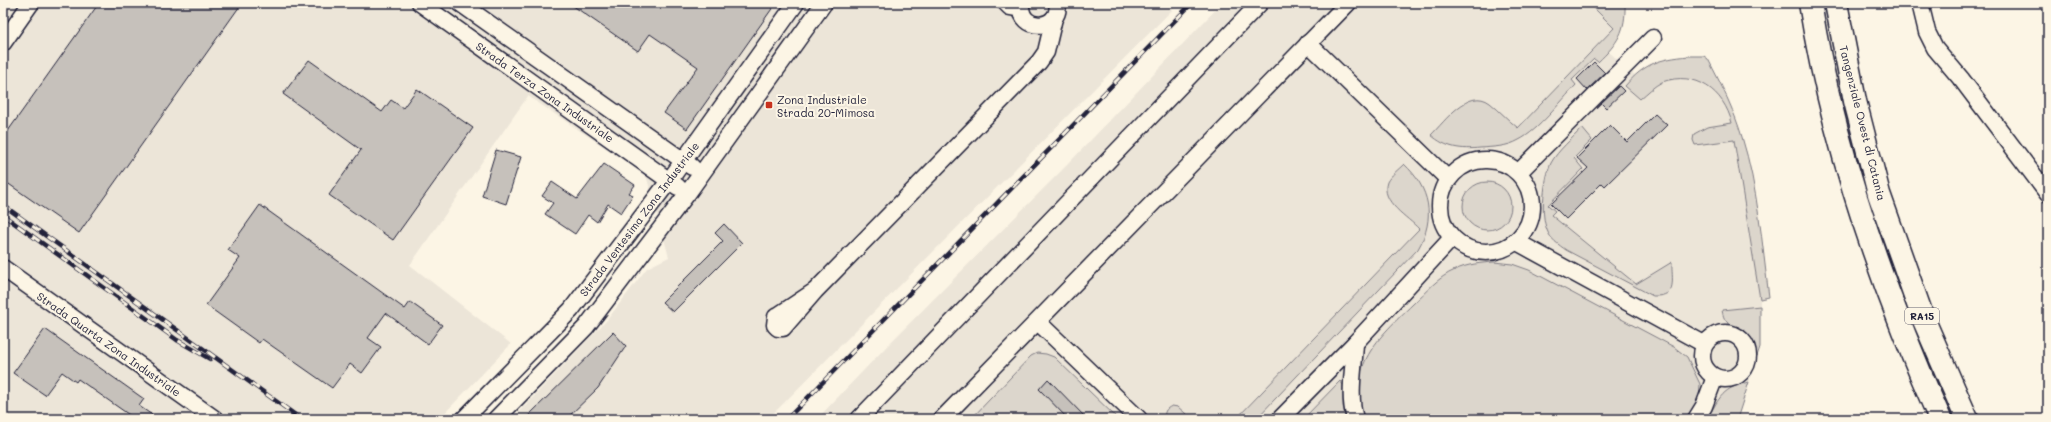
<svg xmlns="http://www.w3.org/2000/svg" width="2051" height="422" viewBox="0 0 2051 422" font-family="Mali,sans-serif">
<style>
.built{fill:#ece5d8}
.green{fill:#dcd6cc;stroke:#7f7c84}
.building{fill:#c6c1bb;stroke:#22223b}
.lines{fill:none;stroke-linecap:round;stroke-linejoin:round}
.minor-casing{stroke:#22223b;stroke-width:19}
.highway-casing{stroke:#22223b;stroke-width:25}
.minor{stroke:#fcf5e5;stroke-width:16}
.highway{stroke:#fcf5e5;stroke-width:22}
.rail-casing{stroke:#22223b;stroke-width:4.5}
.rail{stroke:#fcf5e5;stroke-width:3;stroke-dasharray:9;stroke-linecap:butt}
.poi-dot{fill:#c8321e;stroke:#fcf5e5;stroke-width:1.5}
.labels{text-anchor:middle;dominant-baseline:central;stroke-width:4;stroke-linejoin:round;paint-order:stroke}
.shield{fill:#fcf5e5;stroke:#63616e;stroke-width:1}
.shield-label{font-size:10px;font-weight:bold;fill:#22223b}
.street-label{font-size:11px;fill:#22223b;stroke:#fcf5e5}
.poi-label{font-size:11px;fill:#22223b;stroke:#fcf5e5;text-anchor:start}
</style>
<rect width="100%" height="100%" fill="#fcf5e5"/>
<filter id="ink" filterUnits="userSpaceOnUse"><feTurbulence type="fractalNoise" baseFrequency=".025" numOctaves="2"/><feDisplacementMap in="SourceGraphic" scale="8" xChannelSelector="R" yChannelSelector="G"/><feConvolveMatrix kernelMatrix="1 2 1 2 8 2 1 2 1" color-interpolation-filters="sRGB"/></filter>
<g filter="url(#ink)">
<g class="built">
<path d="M3,3H1179L768,419H512L607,320L647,268L669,257L646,175L528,96L410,265L511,344L439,419H3Z"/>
<path d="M1222,3H1625L1624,26L1609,52L1635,75L1656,61L1689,56H1704L1708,59L1731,108L1742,138L1752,183L1769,297L1760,300V347L1749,382L1733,386L1717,401L1707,419H817L886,347L1068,164Z"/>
</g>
<g class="green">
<path d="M1589,3H1625C1626,31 1618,43 1598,62L1594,59L1572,80L1576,85C1560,102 1539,130 1519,140C1507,147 1493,147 1480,148C1461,150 1446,148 1431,135C1445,121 1469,87 1490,103C1500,111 1508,120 1518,128L1614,28Z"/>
<path d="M1689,56H1704L1708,59C1721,84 1734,110 1742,137C1758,188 1762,244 1769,297L1760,299L1734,140L1695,145L1693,140L1694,134L1707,127L1732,123C1724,91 1696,70 1662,82C1654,86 1647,93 1640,99L1625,86C1645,63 1659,59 1689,56Z"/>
<path d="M1582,128L1592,140L1574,158L1583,169L1548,205L1555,211L1551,215L1636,284L1672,262C1671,279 1679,297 1653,296L1566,250C1559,245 1550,239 1547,230C1540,214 1544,179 1551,163C1558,150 1572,139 1582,128Z"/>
<path d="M1404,164C1430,188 1436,218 1418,249L1256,419H1236L1419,229C1408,217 1380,202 1387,182C1390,176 1399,169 1404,164Z"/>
<circle cx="1487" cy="206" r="24"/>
<path d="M1494,262L1512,264L1529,270L1674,347L1687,357L1700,384L1699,399L1689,419H1364C1346,366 1378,338 1413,304C1426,292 1438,277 1455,270C1467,264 1481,263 1494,262Z"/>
<path d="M1760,306V347L1757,356C1755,348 1753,339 1746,332C1736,322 1725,330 1722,310Z"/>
<path d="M1037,353L1046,354L1054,357L1118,419H971L1031,356Z"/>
<path d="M1340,381L1343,385V406L1346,419H1303Z"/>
<path d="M1749,382L1737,419H1707C1720,397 1722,388 1749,382Z"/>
<path d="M1172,406L1178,407L1192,419H1165C1164,412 1165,409 1172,406Z"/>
</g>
<g class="building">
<path d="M99,3H242L79,233L3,180V138Z"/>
<path d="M569,3H776L687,129L664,113L698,67L650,34L638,51Z"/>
<path d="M309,60L382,112L391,100L403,108L417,89L473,128L393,240L329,195L361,150L283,94Z"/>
<path d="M1594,62L1605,73L1587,90L1577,79Z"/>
<path d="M1619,86L1624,91L1606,108L1601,103Z"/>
<path d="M1655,114L1667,125L1605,186L1602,183L1566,219L1551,204L1588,168L1577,158L1610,125L1627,142Z"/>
<path d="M496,150L521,157L506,204L482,196Z"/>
<path d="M604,164L635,185L629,193L633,195L621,213L608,204L597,222L588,215L575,234L545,214L553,203L542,196L552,182L577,199Z"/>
<path d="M260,205L405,309L410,302L442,325L428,344L386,313L368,338L381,347L362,373L350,364L332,388L262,339L259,343L206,305L240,258L228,250Z"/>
<path d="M724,224L742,243L673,312L662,302L723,241L715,233Z"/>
<path d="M45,329L144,399L139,406L158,419H135L78,379L76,382L62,372L45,395L13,373Z"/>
<path d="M613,332L626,346L598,388L566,419H525Z"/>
<path d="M1048,379L1087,419H1068L1039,389Z"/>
</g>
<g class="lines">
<g class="minor-casing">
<g id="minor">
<path d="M420,3L678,187"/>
<path d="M460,3L692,167"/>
<path d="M1006,3L1010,7L1021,9"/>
<path d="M1021,3C1019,35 1063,29 1057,3"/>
<path d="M1920,3L1927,32L1935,48L1962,80L2048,194"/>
<path d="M3,43L31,3"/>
<path d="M1308,43L1448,179"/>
<circle cx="1486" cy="206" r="46"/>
<path d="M1519,172L1653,38"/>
<path d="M1517,242L1704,344"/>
<path d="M3,268L215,419"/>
<path d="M815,291L776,317L775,325L778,328H783L815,291L1039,62L1046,52L1054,18"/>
<path d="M1038,322L1139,419"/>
<circle cx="1725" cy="356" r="23"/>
<path d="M1355,343C1354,369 1348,394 1355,419"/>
<path d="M464,419L571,310L669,181L796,3"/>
<path d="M496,419L586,327L687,194L824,3"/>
<path d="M859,419L1260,3"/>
<path d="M942,419L1348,3"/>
<path d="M1280,419L1355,343L1452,238"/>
<path d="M1696,419L1704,406L1715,377"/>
</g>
</g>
<g class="highway-casing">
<g id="highway">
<path d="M1810,3C1833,147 1881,286 1940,419"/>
<path d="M1836,3L1855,101L1879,194L1923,318L1967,419"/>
</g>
</g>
<use href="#minor" class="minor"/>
<use href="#highway" class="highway"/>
<g class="rail-casing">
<g id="rail">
<path d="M3,205L301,419"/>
<path d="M3,215L177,340L210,359"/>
<path d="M787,419L1192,3"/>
</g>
</g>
<use href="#rail" class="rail"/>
</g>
</g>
<rect class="poi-dot" x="765" y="101" width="8" height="8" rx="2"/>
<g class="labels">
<rect class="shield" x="1905" y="308" width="34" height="16" rx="3"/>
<g class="shield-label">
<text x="1922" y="316">RA15</text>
</g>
<g class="street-label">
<text transform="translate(545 92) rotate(35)">Strada Terza Zona Industriale</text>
<text transform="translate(1863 123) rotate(76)">Tangenziale Ovest di Catania</text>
<text transform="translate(639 219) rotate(-53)">Strada Ventesima Zona Industriale</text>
<text transform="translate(109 344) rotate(35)">Strada Quarta Zona Industriale</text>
</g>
<g class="poi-label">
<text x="777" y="99">Zona Industriale<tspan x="777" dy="13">Strada 20-Mimosa</tspan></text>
</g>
</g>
<rect width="2051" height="422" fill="none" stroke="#fcf5e5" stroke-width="16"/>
<rect x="8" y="8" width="2035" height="406" fill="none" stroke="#22223b" stroke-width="1.5" filter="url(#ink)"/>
</svg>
